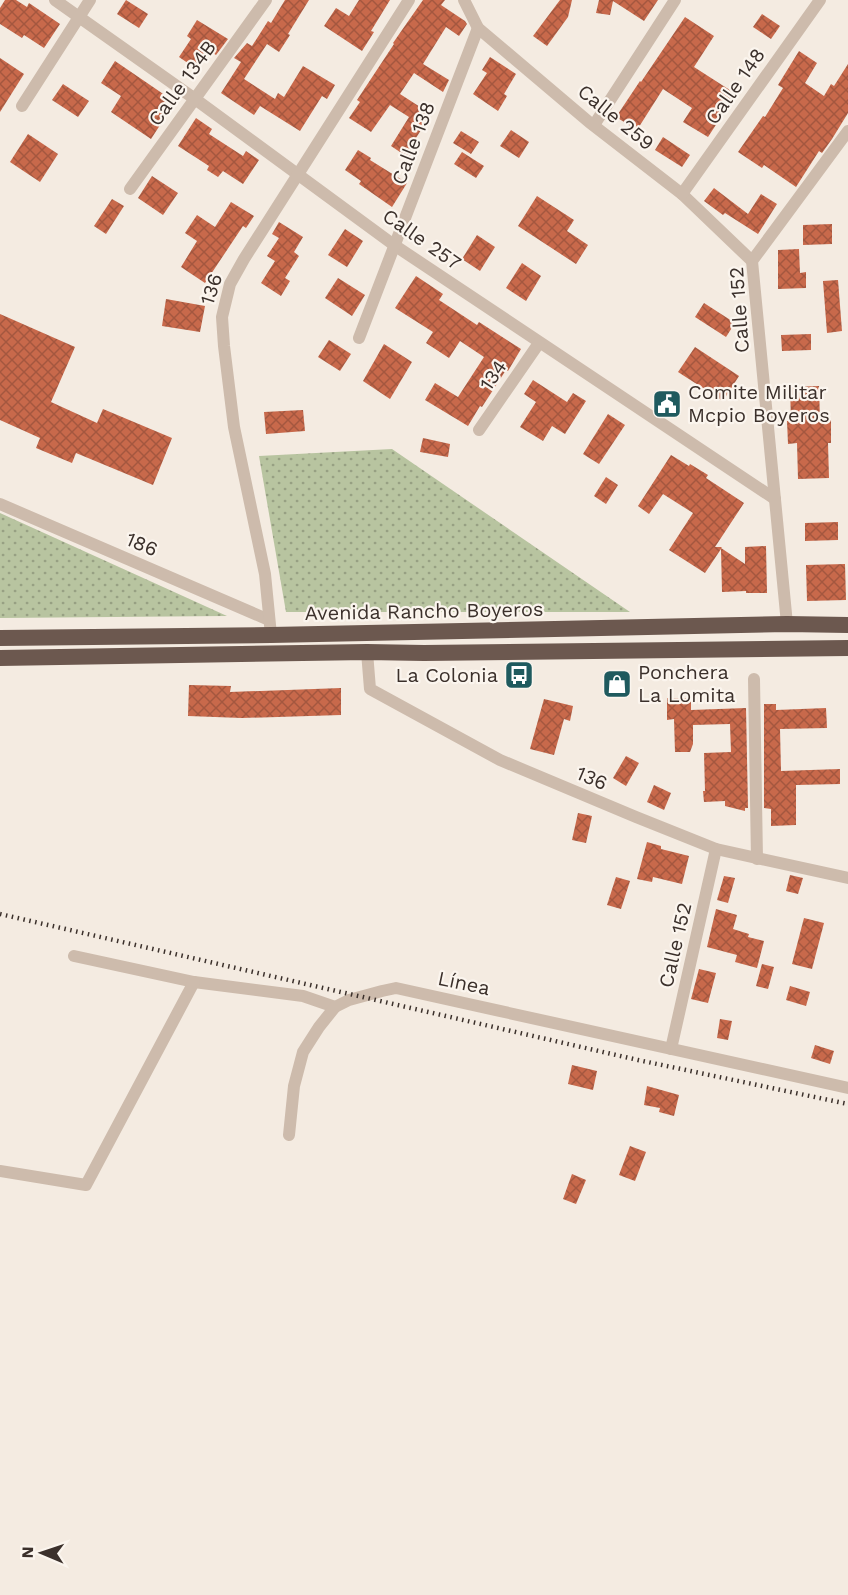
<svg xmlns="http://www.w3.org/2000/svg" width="848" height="1595" viewBox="0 0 848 1595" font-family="'Work Sans',sans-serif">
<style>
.grass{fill:url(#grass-dots)}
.building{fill:url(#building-cross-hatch)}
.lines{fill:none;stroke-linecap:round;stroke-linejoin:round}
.minor{stroke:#cdbbac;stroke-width:12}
.trunk{stroke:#6c584f;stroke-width:16}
.rail{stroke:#3b302b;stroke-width:4.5;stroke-dasharray:1.5 4.5;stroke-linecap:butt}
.labels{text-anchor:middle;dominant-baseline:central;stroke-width:4.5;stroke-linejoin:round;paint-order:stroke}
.street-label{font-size:20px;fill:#3b302b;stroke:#fbf5ee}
.poi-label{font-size:20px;fill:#3b302b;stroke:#fbf5ee;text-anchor:start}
</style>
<defs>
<pattern id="grass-dots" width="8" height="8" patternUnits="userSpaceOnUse" patternTransform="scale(1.5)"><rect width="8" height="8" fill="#b8c4a0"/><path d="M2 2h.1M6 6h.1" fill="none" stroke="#97a083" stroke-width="1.8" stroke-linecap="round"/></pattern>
<pattern id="building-cross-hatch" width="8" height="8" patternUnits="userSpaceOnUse" patternTransform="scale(1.5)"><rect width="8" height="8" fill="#c8694b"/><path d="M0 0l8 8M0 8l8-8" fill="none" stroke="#a4573f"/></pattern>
</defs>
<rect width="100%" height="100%" fill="#f4ebe1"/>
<g class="grass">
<path d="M392,449L630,612H286L259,456Z"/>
<path d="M0,513L227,616L0,618Z"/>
</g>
<g class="building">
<path d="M5,0H16L27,7L29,3L60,24L44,48L24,35L22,38L0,24V8Z"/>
<path d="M126,0L148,14L139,28L117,14Z"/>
<path d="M285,0H309L288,34L290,35L279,52L267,44L244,79L275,99L278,93L284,97L303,66L335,85L327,99L322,96L300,131L260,106L254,115L221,93L241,62L234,58L247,43L252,46L268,21L271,23Z"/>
<path d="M359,0H390L371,31L374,32L362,51L324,26L336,8L349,16Z"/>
<path d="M423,0H445L441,5L465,21L467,24L459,36L446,27L423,64L449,80L443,92L414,73L400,94L431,114L416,138L420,141L409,158L391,146L409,117L390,105L371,132L349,118L360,102L357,100L394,44L393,43L402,30Z"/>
<path d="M560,0H572L568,17L547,46L533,36Z"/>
<path d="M599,0H658L644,21L613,1L610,15L596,13Z"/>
<path d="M762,14L780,26L771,39L753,27Z"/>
<path d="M685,17L714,36L694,67L736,94L708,137L683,122L692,108L663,89L637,130L616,117L640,81L641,82Z"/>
<path d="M197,20L228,39L216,55L210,51L198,70L179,57L191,39L187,36Z"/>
<path d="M799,51L817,63L805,83L824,96L831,84L834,86L848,64V113L832,139L822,153L819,151L796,187L764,165L762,168L738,152L763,116L765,117L783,88L778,85Z"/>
<path d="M490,57L516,74L504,94L507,96L498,111L473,94L487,73L482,70Z"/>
<path d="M0,58L24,74L0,112Z"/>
<path d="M115,61L175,102L151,139L111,112L121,96L101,83Z"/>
<path d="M63,84L89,101L78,117L52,100Z"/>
<path d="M196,118L212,129L209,134L243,156L246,151L259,160L243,184L223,171L218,177L207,170L209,166L178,146Z"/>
<path d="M511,130L529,142L519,158L500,146Z"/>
<path d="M461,131L479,142L471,154L453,143Z"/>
<path d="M28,134L58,154L40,182L10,162Z"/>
<path d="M663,137L690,155L682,167L655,150Z"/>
<path d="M358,150L371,158L370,160L407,183L392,207L359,184L361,181L345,170Z"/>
<path d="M462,152L484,166L476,178L454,164Z"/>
<path d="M152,176L178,193L163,215L138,198Z"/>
<path d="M714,188L748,214L761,194L777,204L758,234L725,213L723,215L704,201Z"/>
<path d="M537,196L574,220L567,231L588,245L576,264L518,226Z"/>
<path d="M112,199L124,206L106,234L94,226Z"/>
<path d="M231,202L254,216L246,228L243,226L205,283L181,267L197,241L185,233L197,215L215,227Z"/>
<path d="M279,222L303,237L294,252L299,256L285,278L290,281L281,296L261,283L275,261L267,256L279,238L272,234Z"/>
<path d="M832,224V244L803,245V225Z"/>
<path d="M345,229L363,241L347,267L328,255Z"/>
<path d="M477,235L495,247L480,271L462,259Z"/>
<path d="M799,249L800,273L806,272V288L778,289V250Z"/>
<path d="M522,263L541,276L526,301L506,288Z"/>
<path d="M416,276L443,294L439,300L477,325L479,322L521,349L508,371L506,370L482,407L480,406L468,426L425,400L435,383L458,397L484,357L460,341L449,358L426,343L433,332L395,308Z"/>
<path d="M338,278L365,295L352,316L325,298Z"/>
<path d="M838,280L842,331L827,333L823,281Z"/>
<path d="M166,299L205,306L200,332L162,326Z"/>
<path d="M704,303L735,323L726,337L695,317Z"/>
<path d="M0,314L75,347L51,402L97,423L103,409L172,438L153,485L76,453L72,463L36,448L40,438L0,420Z"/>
<path d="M811,334V350L782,351L781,335Z"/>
<path d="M329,340L351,354L340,371L318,357Z"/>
<path d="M384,344L412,362L390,399L363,381Z"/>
<path d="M695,347L739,376L723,401L678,372Z"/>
<path d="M533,380L567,402L573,393L586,401L565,434L552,426L543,441L520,427L536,402L524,394Z"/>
<path d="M819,386L820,421L831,420V443H828L829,478L798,479L797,443L788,444L787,421H791L790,387Z"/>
<path d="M303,410L305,431L266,434L264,412Z"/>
<path d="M608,414L625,425L599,464L583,454Z"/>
<path d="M423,438L450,444L448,457L420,452Z"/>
<path d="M671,455L689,466L690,464L708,475L706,478L744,503L715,547H722L721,548L745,564V547L766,546L767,593H746V591L722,592L721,549L705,573L669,550L693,513L663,494L649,514L638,506Z"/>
<path d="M606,477L618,485L606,504L594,496Z"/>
<path d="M838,522V540L805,541V523Z"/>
<path d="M845,564L846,600L807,601L806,565Z"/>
<path d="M189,685L231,686L230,692L341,688V715L242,718L188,716Z"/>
<path d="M667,698H691V710L746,708L748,808H745V811L725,806V801L704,802L703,791H705L704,753L731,752L730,724L693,725V744L690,752H675L674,719L667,720Z"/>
<path d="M544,699L573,706L570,721L564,719L554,755L530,749Z"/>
<path d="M764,704H776V710L826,708L827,728L780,729L781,771L840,769V784L796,785V825L771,826V809L764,808Z"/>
<path d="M626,756L639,763L626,786L613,778Z"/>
<path d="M654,785L671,793L664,810L647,802Z"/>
<path d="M578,813L592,816L586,843L572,840Z"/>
<path d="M647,842L661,846V849L689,856L682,884L653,877L652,882L637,879Z"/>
<path d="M790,875L803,878L798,894L786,891Z"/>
<path d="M724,876L735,878L728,903L717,900Z"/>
<path d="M616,877L630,881L621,909L607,905Z"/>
<path d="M716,909L737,915L733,929L749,934L748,937L764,941L757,968L735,962L737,955L707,947Z"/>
<path d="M804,918L824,923L812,969L792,964Z"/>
<path d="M762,964L774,967L768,989L756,986Z"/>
<path d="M699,969L716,973L708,1003L691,999Z"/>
<path d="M790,986L810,992L806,1006L786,1000Z"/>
<path d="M720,1019L732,1021L728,1040L717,1038Z"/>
<path d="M815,1045L834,1051L830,1064L811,1058Z"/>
<path d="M572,1065L597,1071L593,1090L568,1084Z"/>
<path d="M647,1086L679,1095L674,1116L659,1112L660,1108L644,1105Z"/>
<path d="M630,1146L646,1152L635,1181L619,1175Z"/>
<path d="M572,1174L586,1180L576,1204L563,1199Z"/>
</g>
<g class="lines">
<g class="minor">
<path d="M55,0L195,99L394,245L775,499"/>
<path d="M464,0L478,28L589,122L682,194L752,261"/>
<path d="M22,106L90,0"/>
<path d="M594,125L675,0"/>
<path d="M130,189L266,0"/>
<path d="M682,194L820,0"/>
<path d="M359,338L478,28"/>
<path d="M479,430L539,343"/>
<path d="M0,504L269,620"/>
<path d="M787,624L752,261L848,131"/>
<path d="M271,635L265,574L234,427L224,346L222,317L230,284L244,259L409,0"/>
<path d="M367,652L370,689L500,760L636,817L716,849L848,878"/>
<path d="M754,679L757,859"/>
<path d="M74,956L194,982L303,996L335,1007"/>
<path d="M671,1049L716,849"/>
<path d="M289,1135L294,1086L303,1052L319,1027L335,1007L349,1000L382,991L396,988L848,1088"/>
<path d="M0,1171L86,1185L194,982"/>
</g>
<g class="trunk">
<path d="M0,638L271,635L787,624L848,625"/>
<path d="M0,658L367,652L424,653L848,648"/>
</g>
<path class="rail" d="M0,914L638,1060L848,1104"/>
</g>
<defs>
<g id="civic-square" transform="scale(1.5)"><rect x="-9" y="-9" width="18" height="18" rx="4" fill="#1f5a5e" stroke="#fbf5ee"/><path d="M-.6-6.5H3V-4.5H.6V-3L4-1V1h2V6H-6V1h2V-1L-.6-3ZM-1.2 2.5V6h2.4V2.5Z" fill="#fff"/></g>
<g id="bus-square" transform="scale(1.5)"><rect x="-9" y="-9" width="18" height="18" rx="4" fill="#1f5a5e" stroke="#fbf5ee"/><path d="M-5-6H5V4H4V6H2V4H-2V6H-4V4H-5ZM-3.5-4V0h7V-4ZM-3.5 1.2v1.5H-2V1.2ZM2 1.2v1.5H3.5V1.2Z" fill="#fff"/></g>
<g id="shop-square" transform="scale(1.5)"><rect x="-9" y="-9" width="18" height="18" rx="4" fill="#1f5a5e" stroke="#fbf5ee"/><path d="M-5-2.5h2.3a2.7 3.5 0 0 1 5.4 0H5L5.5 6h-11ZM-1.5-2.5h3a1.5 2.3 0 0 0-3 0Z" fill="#fff"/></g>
</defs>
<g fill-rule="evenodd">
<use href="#civic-square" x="667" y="404"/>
<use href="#bus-square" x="519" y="675"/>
<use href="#shop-square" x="617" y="684"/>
</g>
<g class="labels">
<g class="street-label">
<text transform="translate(182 83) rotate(-54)">Calle 134B</text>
<text transform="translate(735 86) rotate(-55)">Calle 148</text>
<text transform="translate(616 117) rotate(39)">Calle 259</text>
<text transform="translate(413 143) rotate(-69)">Calle 138</text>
<text transform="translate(422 239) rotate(35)">Calle 257</text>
<text transform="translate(211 289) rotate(-72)">136</text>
<text transform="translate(739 310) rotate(-94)">Calle 152</text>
<text transform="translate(493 375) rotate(-56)">134</text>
<text transform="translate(142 544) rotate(23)">186</text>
<text transform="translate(424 611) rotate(-1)">Avenida Rancho Boyeros</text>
<text transform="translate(592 778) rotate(23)">136</text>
<text transform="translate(675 945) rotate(-77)">Calle 152</text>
<text transform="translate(464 983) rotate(12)">Línea</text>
</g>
<g class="poi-label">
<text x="688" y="392">Comite Militar<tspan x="688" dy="23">Mcpio Boyeros</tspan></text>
<text x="638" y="672">Ponchera<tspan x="638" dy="23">La Lomita</tspan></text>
<text x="498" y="675" text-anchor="end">La Colonia</text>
</g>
</g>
<g transform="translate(42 1553) rotate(272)" stroke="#fbf5ee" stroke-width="4.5" paint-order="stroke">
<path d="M0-4.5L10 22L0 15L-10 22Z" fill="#3b302b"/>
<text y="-9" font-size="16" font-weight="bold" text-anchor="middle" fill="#3b302b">N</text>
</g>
</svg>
